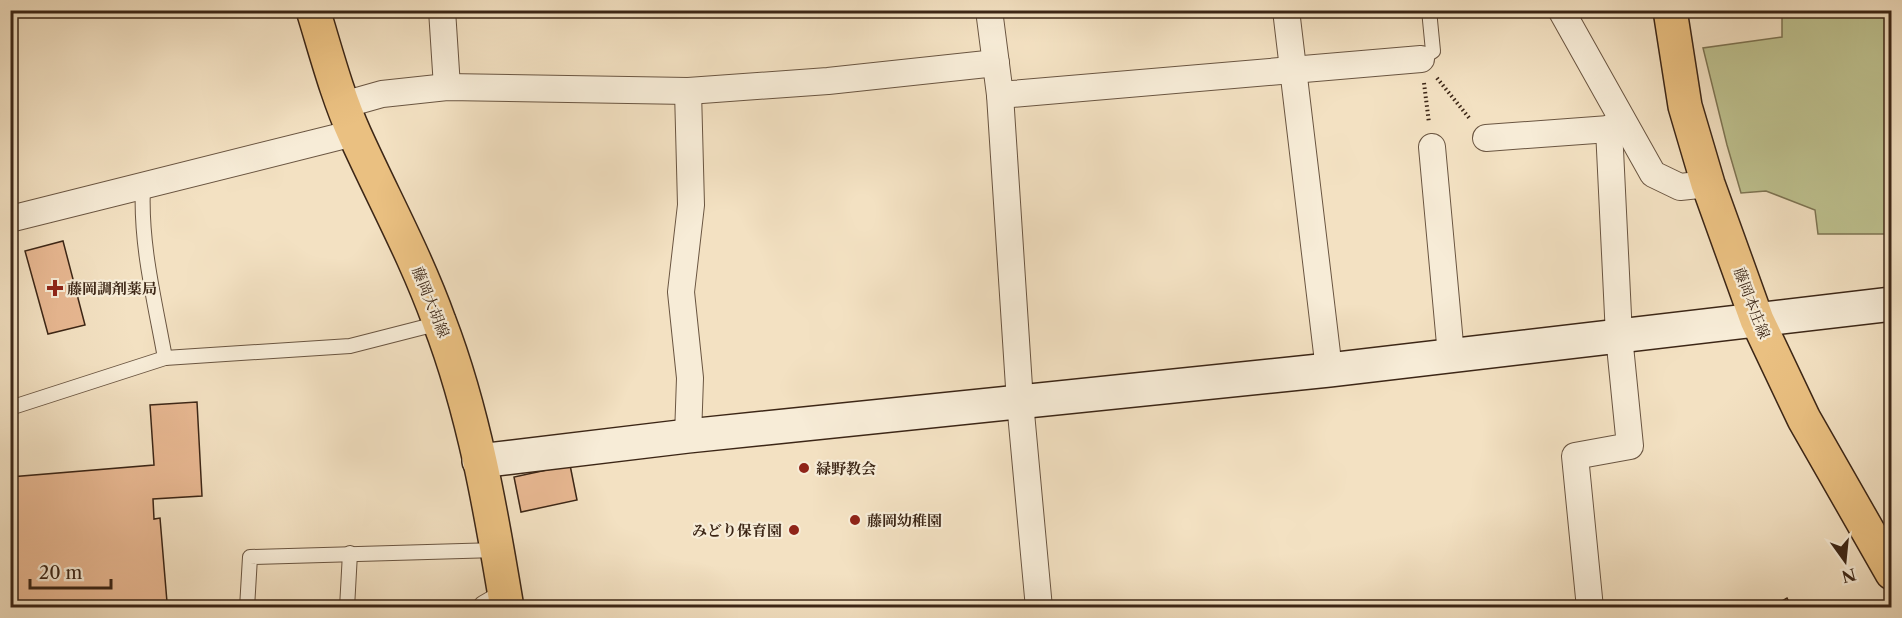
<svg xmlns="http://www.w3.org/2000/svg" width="1902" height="618" viewBox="0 0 1902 618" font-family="'Libre Caslon Text','Noto Serif JP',serif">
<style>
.green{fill:#bec290;stroke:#7d7453;stroke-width:1.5}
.building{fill:#e8b892;stroke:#3c2616;stroke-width:1.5}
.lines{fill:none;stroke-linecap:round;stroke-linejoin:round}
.lane-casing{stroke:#6a5541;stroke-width:16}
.street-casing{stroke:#6a5541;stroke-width:28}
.secondary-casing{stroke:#3c2616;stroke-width:36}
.primary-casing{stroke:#3c2616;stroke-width:36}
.path{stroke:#3c2616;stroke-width:4;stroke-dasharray:1.5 3;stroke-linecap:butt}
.lane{stroke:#f7ecd7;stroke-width:14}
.street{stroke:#f7ecd7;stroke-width:26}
.secondary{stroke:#f7ecd7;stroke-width:33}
.primary{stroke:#eac081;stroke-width:33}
.poi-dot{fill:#8f2418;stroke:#f7ecd7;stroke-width:2}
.labels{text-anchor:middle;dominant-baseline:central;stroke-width:4.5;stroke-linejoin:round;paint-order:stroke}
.poi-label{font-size:15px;font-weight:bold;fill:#3c2616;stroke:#f7ecd7;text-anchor:start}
.street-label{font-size:15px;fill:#3c2616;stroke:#f7ecd7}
</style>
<rect width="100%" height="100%" fill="#f3e1c2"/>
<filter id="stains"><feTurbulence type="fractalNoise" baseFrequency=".00333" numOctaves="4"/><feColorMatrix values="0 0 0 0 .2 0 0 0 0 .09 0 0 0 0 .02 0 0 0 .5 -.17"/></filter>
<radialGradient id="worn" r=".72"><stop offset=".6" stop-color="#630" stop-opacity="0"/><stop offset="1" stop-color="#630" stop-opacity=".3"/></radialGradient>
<path class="green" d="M1782,11H1891V234H1818L1815,210L1766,191L1741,193L1727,145L1703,48L1782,37Z"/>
<g class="building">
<path d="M63,241L85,325L48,334L25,251Z"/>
<path d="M197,402L202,496L153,499L154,519L160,518L167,602L108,608H10V477L154,465L150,405Z"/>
<path d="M570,465L577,500L521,512L514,477Z"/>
<path d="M1787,598L1792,608H1770Z"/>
</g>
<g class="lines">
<g class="lane-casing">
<g id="lane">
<path d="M1421,59L1433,51L1429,10"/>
<path d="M143,187C140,244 155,302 165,358"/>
<path d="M10,408L165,358L350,346L440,323"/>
<path d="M247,608L250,557L497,550"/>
<path d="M347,608L350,553"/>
</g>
</g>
<g class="street-casing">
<g id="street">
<path d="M442,10L447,87"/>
<path d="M989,10L1000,95L1020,402L1039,608"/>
<path d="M1286,10L1329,370"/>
<path d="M1561,10L1653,174L1680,187L1708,184"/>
<path d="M688,91L691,205L681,292L690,378L688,436"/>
<path d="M1000,95L1421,59"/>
<path d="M343,105L382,94L447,87L688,91L828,81L996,63"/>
<path d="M1486,138L1609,129"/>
<path d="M1432,147L1451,355"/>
<path d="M10,219L354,133"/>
<path d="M486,608L505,597"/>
<path d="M1590,608L1575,456L1630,446L1619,336L1609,129L1622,120"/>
</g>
</g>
<g class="secondary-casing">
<path id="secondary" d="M479,461L688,436L1329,370L1892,304"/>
</g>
<g class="primary-casing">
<g id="primary">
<path d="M313,10C326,52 337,95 355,135C383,197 416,257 439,321C474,412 491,511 507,608"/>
<path d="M1670,10L1685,106L1708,184L1757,320L1804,419L1892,573"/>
</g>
</g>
<g class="path">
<path d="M1437,78L1470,119"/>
<path d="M1424,83L1429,123"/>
</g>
<use href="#lane" class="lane"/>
<use href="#street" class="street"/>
<use href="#secondary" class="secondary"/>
<use href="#primary" class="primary"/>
</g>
<g class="poi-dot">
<path d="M52 279h6v6h6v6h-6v6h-6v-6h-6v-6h6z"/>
<circle cx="804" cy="468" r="6"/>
<circle cx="855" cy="520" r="6"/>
<circle cx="794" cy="530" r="6"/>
</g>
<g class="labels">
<g class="poi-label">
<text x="67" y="288">藤岡調剤薬局</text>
<text x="816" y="468">緑野教会</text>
<text x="867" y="520">藤岡幼稚園</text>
<text x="782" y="530" text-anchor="end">みどり保育園</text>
</g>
<g class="street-label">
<text transform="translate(431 302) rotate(68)">藤岡大胡線</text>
<text transform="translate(1752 303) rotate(69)">藤岡本庄線</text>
</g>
</g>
<rect width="1902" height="618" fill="none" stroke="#f3e1c2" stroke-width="36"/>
<rect x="12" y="12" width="1878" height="594" fill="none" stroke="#3c2616" stroke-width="3"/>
<rect x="18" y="18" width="1866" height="582" fill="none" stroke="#3c2616" stroke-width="1.5"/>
<g transform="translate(1845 561) rotate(165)" stroke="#f7ecd7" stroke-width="4.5" paint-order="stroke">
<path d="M0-4.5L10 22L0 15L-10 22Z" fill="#3c2616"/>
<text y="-9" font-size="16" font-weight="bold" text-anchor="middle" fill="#3c2616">N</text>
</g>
<path d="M30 579v9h81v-9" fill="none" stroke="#3c2616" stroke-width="3"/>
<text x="39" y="579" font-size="18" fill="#3c2616" stroke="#f7ecd7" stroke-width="4.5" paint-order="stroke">20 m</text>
<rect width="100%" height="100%" filter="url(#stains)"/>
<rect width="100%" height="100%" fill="url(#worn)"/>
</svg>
